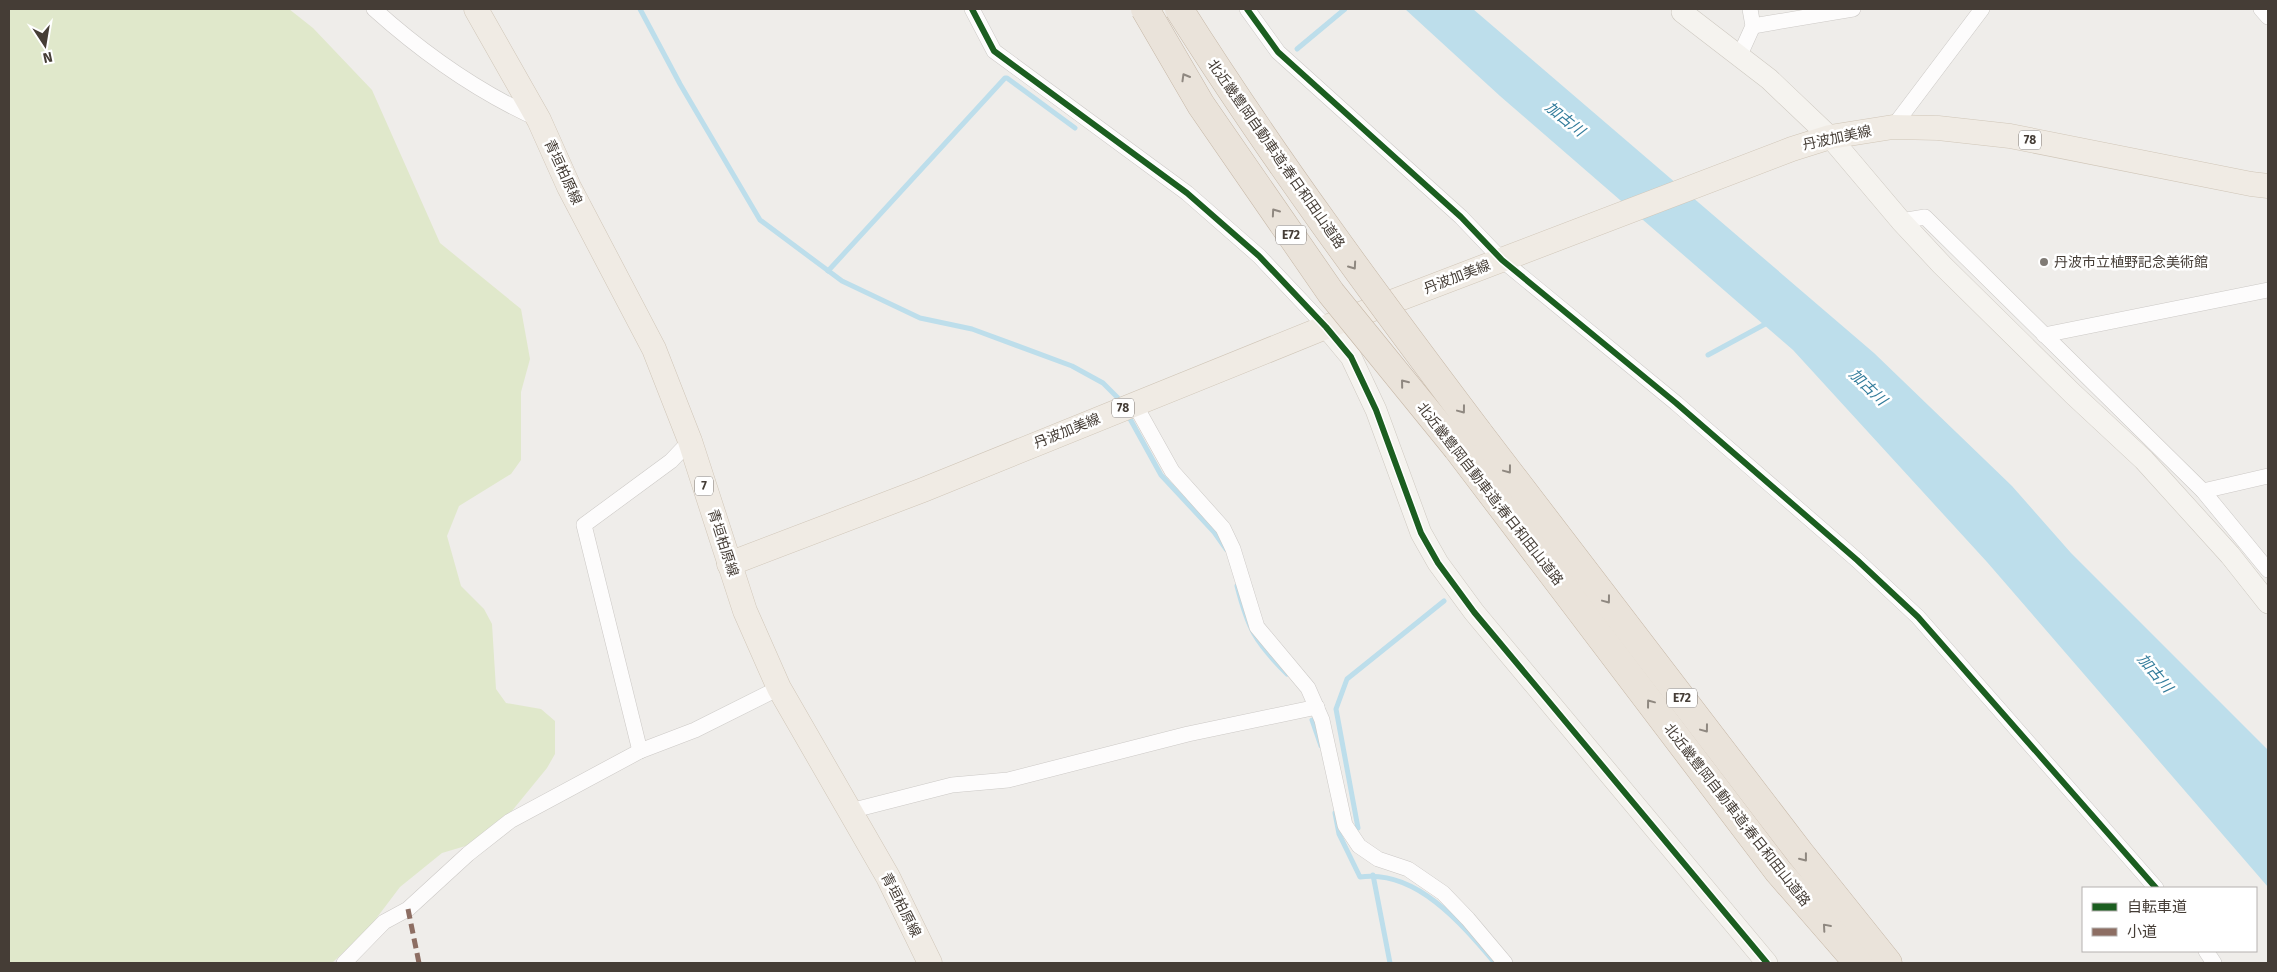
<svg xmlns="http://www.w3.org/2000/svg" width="2277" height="972" viewBox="0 0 2277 972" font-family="'Fira Sans','Noto Sans JP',sans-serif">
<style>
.green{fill:#e0e8cb}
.water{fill:#bddeeb}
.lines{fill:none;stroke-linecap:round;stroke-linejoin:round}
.stream{stroke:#bddeeb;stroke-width:5}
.street-casing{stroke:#ccc9c6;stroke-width:16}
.secondary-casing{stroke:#cec9c1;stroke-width:22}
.primary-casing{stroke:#d0c6b8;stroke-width:25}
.highway-casing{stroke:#c6b7a6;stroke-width:29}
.street{stroke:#fdfcfc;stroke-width:15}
.secondary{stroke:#f5f3ef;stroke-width:21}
.primary{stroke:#f0ebe4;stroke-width:24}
.highway{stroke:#eae3da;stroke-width:28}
.highway-bridge-casing{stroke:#c6b7a6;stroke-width:29;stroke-linecap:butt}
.highway-bridge{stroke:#eae3da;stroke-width:28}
.quiet{stroke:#8d6e63;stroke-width:5;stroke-dasharray:10 5;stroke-linecap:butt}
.cycleway-casing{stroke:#fff;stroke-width:9}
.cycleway{stroke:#1b5e20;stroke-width:6}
.oneway{stroke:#8f8880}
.poi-dot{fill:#807b75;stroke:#fff;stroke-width:2}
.labels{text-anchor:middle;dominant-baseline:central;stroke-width:5;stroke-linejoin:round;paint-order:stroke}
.shield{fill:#fff;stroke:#7d7772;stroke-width:1}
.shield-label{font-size:12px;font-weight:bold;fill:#453d36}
.street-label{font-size:14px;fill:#453d36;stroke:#fff}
.poi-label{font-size:14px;fill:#453d36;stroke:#fff;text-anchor:start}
.water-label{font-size:15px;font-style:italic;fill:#327c9b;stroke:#fff}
</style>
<rect width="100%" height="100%" fill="#efedea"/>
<path class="green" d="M9,9H289L313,28L372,90L440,243L521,309L530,359L521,392V460L511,474L459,506L447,536L461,586L484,609L492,624L496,689L506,703L541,709L555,721V754L547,768L489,839L442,853L400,887L369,928L332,963H9Z"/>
<path class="water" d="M1405,9H1473L1874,353L2012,486L2071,553L2268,750V887L1987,562L1793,350L1500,96Z"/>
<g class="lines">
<g class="stream">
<path d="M640,9L680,84L760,220L842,281L920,318L972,329L1072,366L1103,383L1119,399"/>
<path d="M1297,49L1345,9"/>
<path d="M828,271L1005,78H1007L1075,128"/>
<path d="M1708,355L1769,322"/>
<path d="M1129,417L1161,475L1214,532L1226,549"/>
<path d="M1237,586C1248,629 1255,642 1287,674"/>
<path d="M1312,720L1321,746"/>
<path d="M1335,813L1339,834L1360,877C1416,869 1462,924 1495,963"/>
<path d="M1358,828L1336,709L1347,679L1444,601"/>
<path d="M1373,875L1390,963"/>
</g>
<g class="street-casing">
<g id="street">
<path d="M374,9C423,53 478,92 538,119"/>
<path d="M972,9L994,51L1187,193L1259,256L1326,327"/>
<path d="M1247,9L1278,52L1461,217L1502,260L1676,403L1857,560L1918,617L2156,888"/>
<path d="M2261,9L2268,17"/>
<path d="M1753,26L1853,9"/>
<path d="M1739,57L1753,26L1750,9"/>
<path d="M1893,127L1982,9"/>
<path d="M1901,221L1925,217L2203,491L2268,570"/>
<path d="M2044,335L2268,290"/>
<path d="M1134,403L1172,471L1223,528L1233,549L1257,627L1308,688L1322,720L1345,825L1359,846L1378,859L1408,869L1443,893L1468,919L1505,963"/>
<path d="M2203,491L2268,476"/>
<path d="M640,751L584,525L671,461L690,441"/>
<path d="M850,811L952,785L1008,780L1188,734L1317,707"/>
<path d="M2206,951L2214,963"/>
<path d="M344,963L384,922L408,909L468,854L510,821L640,751L695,730L779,688"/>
</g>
</g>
<g class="secondary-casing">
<g id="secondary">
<path d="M1682,12L1769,79L1830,137L1901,221L1942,265L2073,394L2144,460L2230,555L2268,603"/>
<path d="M1326,327L1351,357L1376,410L1421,533L1438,563L1474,612L1767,963"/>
</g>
</g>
<g class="primary-casing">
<g id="primary">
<path d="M476,9L539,120L569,187L654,349L690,441L745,611L779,688L888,877L930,963"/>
<path d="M729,564L923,490L1326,327L1792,149L1830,137L1893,127L1938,128L2010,136L2251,184L2268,186"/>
</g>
</g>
<g class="highway-casing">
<g id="highway">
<path d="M1478,432L1800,853L1888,963"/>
<path d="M1457,448L1778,871L1858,963"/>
</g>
</g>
<use href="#street" class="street"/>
<use href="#secondary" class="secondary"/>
<use href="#primary" class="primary"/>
<use href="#highway" class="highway"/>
<g class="highway-bridge-casing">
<g id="highway-bridge">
<path d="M1145,9L1201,105L1331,293L1457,448"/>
<path d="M1179,9C1271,155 1374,294 1478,432"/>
</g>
</g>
<use href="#highway-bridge" class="highway-bridge"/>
<path class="quiet" d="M408,909L419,963"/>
<g class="cycleway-casing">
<g id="cycleway">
<path d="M972,9L994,51L1187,193L1259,256L1326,327L1351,357L1376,410L1421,533L1438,563L1474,612L1767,963"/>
<path d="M1247,9L1278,52L1461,217L1502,260L1676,403L1857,560L1918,617L2156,888"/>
</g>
</g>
<use href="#cycleway" class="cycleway"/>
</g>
<defs><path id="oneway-chevron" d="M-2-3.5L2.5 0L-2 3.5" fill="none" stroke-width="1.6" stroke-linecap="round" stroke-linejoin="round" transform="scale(1.25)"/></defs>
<g class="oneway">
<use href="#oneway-chevron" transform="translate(1185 77) rotate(-120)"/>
<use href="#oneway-chevron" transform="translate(1275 212) rotate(-125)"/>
<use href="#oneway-chevron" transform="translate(1353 266) rotate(55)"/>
<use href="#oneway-chevron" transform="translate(1404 383) rotate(-129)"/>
<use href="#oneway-chevron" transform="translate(1462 410) rotate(53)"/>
<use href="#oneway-chevron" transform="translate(1508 470) rotate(53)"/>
<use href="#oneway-chevron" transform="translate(1607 600) rotate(53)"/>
<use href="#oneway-chevron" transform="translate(1650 703) rotate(-127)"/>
<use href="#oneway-chevron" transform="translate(1705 729) rotate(53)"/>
<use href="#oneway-chevron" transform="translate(1804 858) rotate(52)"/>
<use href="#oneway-chevron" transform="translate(1826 927) rotate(-131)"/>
</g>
<circle class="poi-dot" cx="2044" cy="262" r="5"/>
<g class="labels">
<g class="shield">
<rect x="2019" y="130.5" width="22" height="19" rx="4"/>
<rect x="1276" y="225.5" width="30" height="19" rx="4"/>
<rect x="1112" y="398.5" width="22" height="19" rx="4"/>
<rect x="695" y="476.5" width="18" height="19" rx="4"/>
<rect x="1667" y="688.5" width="30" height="19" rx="4"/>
</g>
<g class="shield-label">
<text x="2030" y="140">78</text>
<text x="1291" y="235">E72</text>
<text x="1123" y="408">78</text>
<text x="704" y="486">7</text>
<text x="1682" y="698">E72</text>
</g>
<g class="street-label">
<text transform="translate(1837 138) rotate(-12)">丹波加美線</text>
<text transform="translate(1276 154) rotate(55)">北近畿豊岡自動車道;春日和田山道路</text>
<text transform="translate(563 172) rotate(65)">青垣柏原線</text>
<text transform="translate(1457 277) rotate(-21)">丹波加美線</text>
<text transform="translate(1067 431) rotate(-22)">丹波加美線</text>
<text transform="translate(1490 494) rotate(52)">北近畿豊岡自動車道;春日和田山道路</text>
<text transform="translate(723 543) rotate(72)">青垣柏原線</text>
<text transform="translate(1737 815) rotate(52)">北近畿豊岡自動車道;春日和田山道路</text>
<text transform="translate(901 905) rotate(63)">青垣柏原線</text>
</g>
<g class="poi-label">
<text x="2054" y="262">丹波市立植野記念美術館</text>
</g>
<g class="water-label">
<text transform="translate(1565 119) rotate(39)">加古川</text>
<text transform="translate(1868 387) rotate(44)">加古川</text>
<text transform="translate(2155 673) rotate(50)">加古川</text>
</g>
</g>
<rect width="2277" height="972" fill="none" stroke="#453d36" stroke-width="20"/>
<rect x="2082" y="887" width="175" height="65" fill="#ffffff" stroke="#b5b1af"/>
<rect x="2092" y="903" width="25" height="8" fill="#1b5e20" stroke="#b5b1af"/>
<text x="2127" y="912" font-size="15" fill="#453d36">自転車道</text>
<rect x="2092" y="928" width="25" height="8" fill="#8d6e63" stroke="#b5b1af"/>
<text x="2127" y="937" font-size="15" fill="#453d36">小道</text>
<g transform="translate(45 45) rotate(168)" stroke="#ffffff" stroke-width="4" paint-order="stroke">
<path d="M0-4L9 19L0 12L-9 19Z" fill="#453d36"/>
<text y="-8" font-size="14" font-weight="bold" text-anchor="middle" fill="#453d36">N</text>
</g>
</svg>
